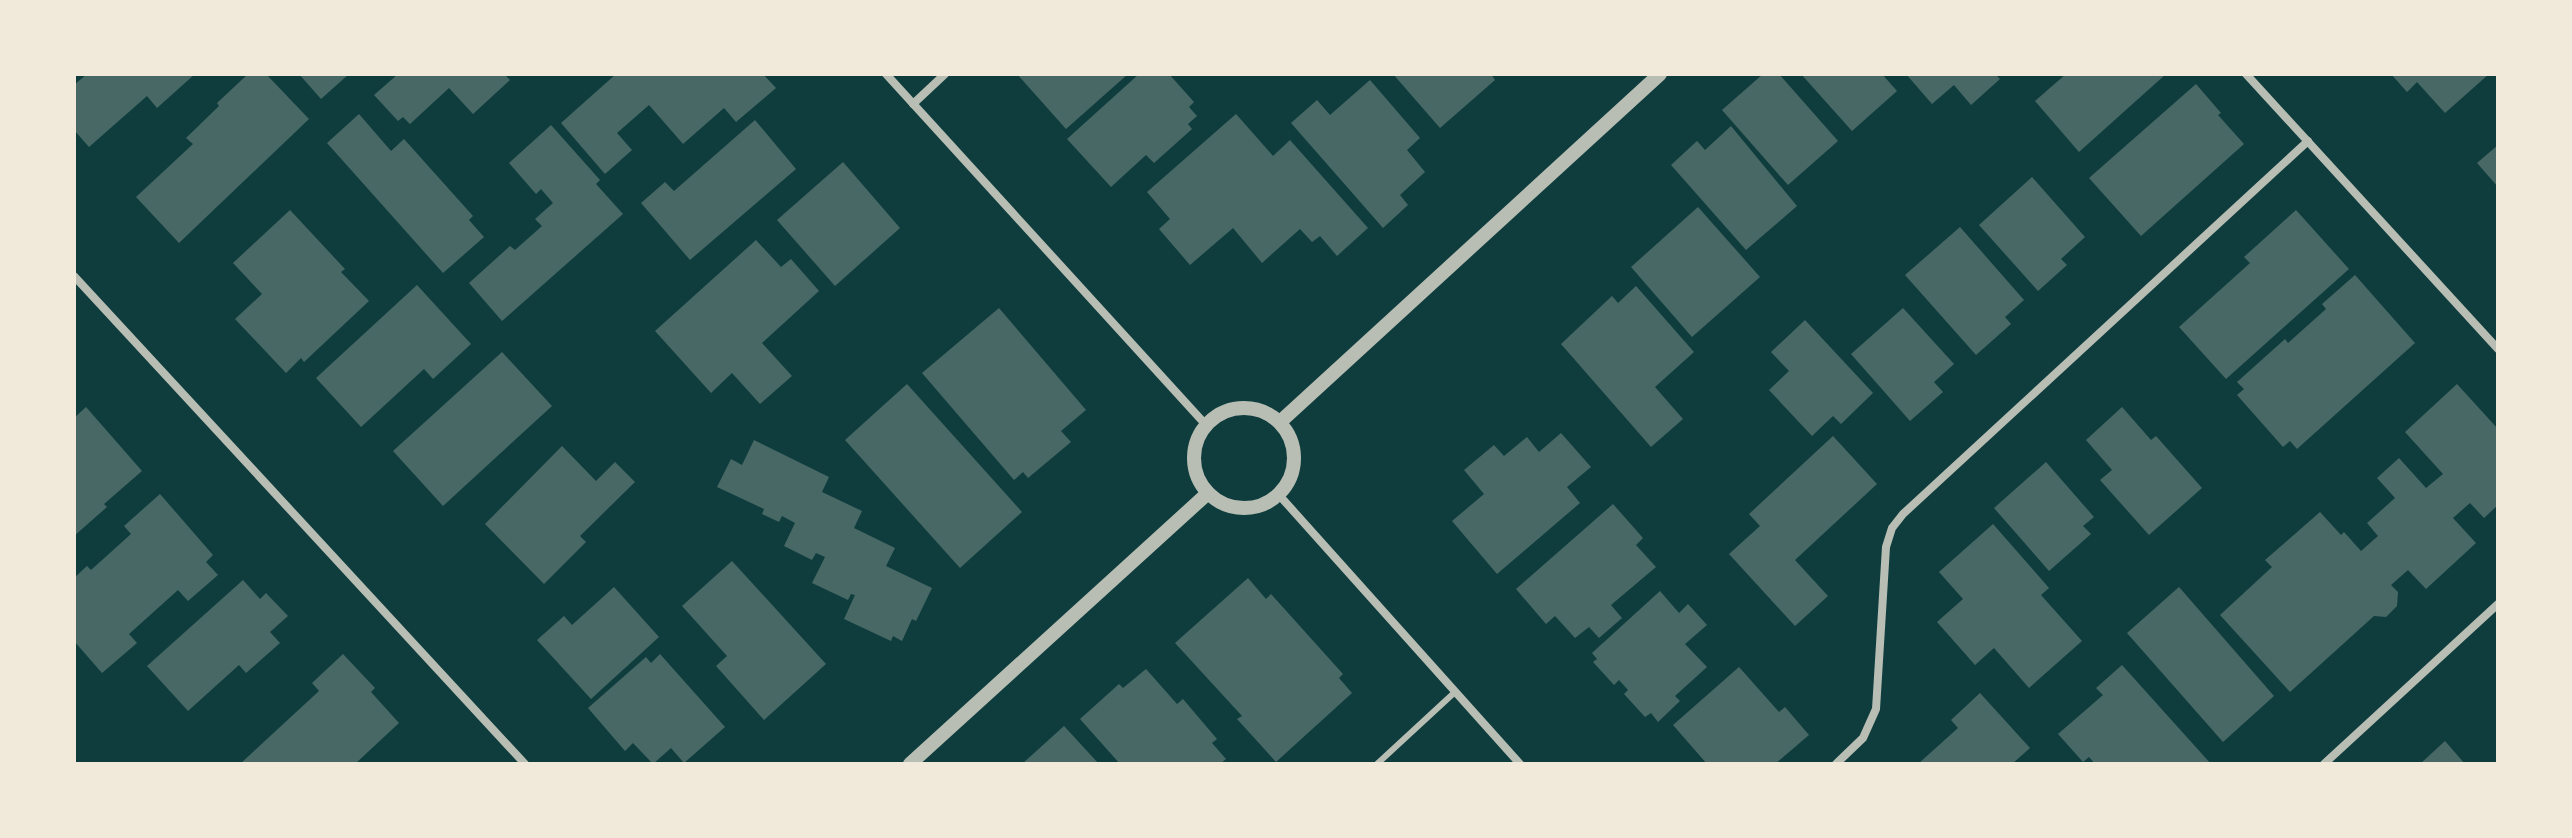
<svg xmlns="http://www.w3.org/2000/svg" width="2572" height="838" viewBox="0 0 2572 838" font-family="Manrope,sans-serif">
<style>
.building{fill:#486865}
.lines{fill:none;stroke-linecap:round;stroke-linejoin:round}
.service{stroke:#b8beb3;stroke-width:6}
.minor{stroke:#b8beb3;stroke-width:8}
.tertiary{stroke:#b8beb3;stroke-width:14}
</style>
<rect width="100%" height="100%" fill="#0f3d3e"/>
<g class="building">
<path d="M87,74H195L157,108L147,96L89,147L74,130V85Z"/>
<path d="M248,74H266L309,119L179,243L136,197L193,144L186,138L219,106L217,103Z"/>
<path d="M299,74H349L321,99Z"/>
<path d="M398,74H504L510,80L473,114L449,88L410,124L403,117L398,121L374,95Z"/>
<path d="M616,74H763L776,88L736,122L724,108L683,144L649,105L617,133L632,150L605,174L561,123Z"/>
<path d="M1017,74H1128L1066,129Z"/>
<path d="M1139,74H1169L1194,102L1189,107L1197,116L1188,124L1192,129L1154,163L1146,155L1111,187L1067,139Z"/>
<path d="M1393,74H1491L1495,80L1440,128Z"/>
<path d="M1763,74H1779L1838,141L1788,185L1722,110Z"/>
<path d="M1801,74H1882L1897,91L1852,131Z"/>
<path d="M1906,74H1995L2000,79L1971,105L1954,85L1932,104Z"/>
<path d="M2066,74H2166L2079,152L2035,101Z"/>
<path d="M2391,74H2489L2445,113L2417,82L2407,92Z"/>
<path d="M1370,80L1420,138L1407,150L1425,172L1400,195L1408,205L1383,228L1291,123L1317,100L1330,115Z"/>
<path d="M2196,84L2221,113L2218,115L2244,144L2141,236L2089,178Z"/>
<path d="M359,114L391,151L404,139L473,216L469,220L484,237L443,273L327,143Z"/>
<path d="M1236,114L1273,156L1290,140L1368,228L1337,256L1320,236L1312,242L1300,229L1262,263L1233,228L1190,265L1159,229L1170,219L1147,192Z"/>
<path d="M755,120L796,169L690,260L641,203L665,182L674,191Z"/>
<path d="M551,125L600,180L596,184L623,214L502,321L469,283L510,246L515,250L542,226L535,219L553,203L541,189L536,194L509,163Z"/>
<path d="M1731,126L1797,206L1746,250L1671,165L1697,141L1705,150Z"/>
<path d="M2498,145V187L2477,163Z"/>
<path d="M843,162L900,228L835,286L777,220Z"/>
<path d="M2032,177L2085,237L2061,259L2067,265L2038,291L1979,225Z"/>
<path d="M1698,207L1760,277L1692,337L1631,267Z"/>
<path d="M290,210L345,269L341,272L369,301L304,362L301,358L286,373L235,319L262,294L233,263Z"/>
<path d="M2296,210L2349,269L2226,379L2179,327L2250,263L2244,257Z"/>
<path d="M1960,227L2024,300L2005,317L2011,324L1976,355L1905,275Z"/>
<path d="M756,240L781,267L791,259L819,291L762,343L792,376L760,404L732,373L711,393L655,331Z"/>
<path d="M2355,275L2415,343L2297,449L2290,441L2283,447L2237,395L2244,389L2237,382L2285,339L2288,343L2326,309L2322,304Z"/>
<path d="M417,285L471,344L433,379L424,369L361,427L316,378Z"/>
<path d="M1636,286L1694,352L1655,387L1683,419L1651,447L1561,344L1612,296L1618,303Z"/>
<path d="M999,308L1086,410L1061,431L1071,442L1028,478L1023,472L1014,480L922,373Z"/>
<path d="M1903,308L1954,364L1934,382L1943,392L1910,421L1851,354Z"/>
<path d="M1805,320L1873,393L1841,424L1833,416L1812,436L1769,390L1789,371L1771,352Z"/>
<path d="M502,352L552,406L443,506L393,451Z"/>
<path d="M907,384L1022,512L960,568L845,440Z"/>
<path d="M2457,384L2498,429V505L2484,518L2470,503L2453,518L2476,543L2426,589L2408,570L2391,585L2398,592L2397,606L2386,617L2374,616L2290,692L2220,615L2272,567L2265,560L2320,512L2341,535L2344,532L2361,551L2378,536L2367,523L2395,498L2377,478L2399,458L2426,488L2443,474L2405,432Z"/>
<path d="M86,407L142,471L104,504L107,507L74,536V418Z"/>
<path d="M2122,407L2151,440L2156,436L2202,488L2149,535L2100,480L2112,470L2086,440Z"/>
<path d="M1561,433L1591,467L1567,487L1580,503L1497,574L1452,521L1484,494L1464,470L1494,445L1504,456L1527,437L1539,452Z"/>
<path d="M1833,436L1877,484L1795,560L1828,596L1795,626L1729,554L1760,526L1749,514Z"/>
<path d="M754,440L829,477L822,492L862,511L854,528L895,548L886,566L932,588L916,621L912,619L902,641L893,636L891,641L844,619L855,595L851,594L848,600L812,583L825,557L816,553L812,560L784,546L795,523L782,516L779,522L762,514L764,509L717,487L731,459L742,465Z"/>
<path d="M562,446L596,481L615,462L635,482L580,536L586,542L544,584L485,524Z"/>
<path d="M2046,462L2094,517L2083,526L2091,534L2049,571L1994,508Z"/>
<path d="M160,494L213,555L206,562L218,575L188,601L178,590L129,634L137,643L102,673L74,641V578L87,566L91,570L131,534L124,526Z"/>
<path d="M1613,504L1643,538L1636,545L1656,567L1611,605L1622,618L1599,638L1589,627L1575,638L1555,616L1546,624L1516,589Z"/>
<path d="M1993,524L2049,588L2041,595L2082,641L2029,688L1994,648L1975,665L1937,622L1963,599L1939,572Z"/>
<path d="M732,561L826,664L764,720L716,666L727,656L682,606Z"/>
<path d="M1248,578L1266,599L1271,594L1343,674L1339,678L1352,693L1276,762L1237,719L1242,716L1175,643Z"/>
<path d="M243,580L260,599L266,593L288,616L270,632L280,643L246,673L239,665L188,711L147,666Z"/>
<path d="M614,587L659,637L591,699L537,640L564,616L572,625Z"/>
<path d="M2179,587L2274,696L2223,742L2127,633Z"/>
<path d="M1660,591L1679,613L1688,604L1707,625L1685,644L1707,667L1675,696L1680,701L1658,722L1651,713L1645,717L1624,694L1628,690L1619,680L1614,685L1593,662L1597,659L1592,653Z"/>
<path d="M343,654L375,688L371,692L399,723L355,764H240L319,691L312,683Z"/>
<path d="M660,654L725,727L684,763L671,748L653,764L633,743L625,751L588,708L646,657L651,663Z"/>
<path d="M2122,665L2211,764H2095L2089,757L2083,762L2058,734L2103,695L2096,688Z"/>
<path d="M1739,667L1779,712L1785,707L1809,735L1775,764H1707L1673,725Z"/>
<path d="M1146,669L1177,704L1183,699L1217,739L1212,743L1226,759L1220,764H1120L1080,719L1119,684L1123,688Z"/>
<path d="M1980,693L2030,748L2012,764H1918L1958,728L1951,720Z"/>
<path d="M1064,726L1099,764H1022Z"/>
<path d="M2445,741L2465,764H2420Z"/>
</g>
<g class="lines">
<path class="service" d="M1377,764L1455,692"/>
<g class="minor">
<path d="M886,74L1206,425"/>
<path d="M2246,74L2498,349"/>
<path d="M913,104L945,74"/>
<path d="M74,276L525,764"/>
<path d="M1279,495L1520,764"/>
<path d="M1836,764L1863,738L1876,709L1886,547L1892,528L1903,514L2308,141"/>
<path d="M2324,764L2498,604"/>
</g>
<g class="tertiary">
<circle cx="1244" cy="458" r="50"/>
<path d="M1280,422L1660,74"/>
<path d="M910,764L1208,493"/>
</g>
</g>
<rect width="2572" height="838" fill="none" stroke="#f1e9da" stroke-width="152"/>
</svg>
